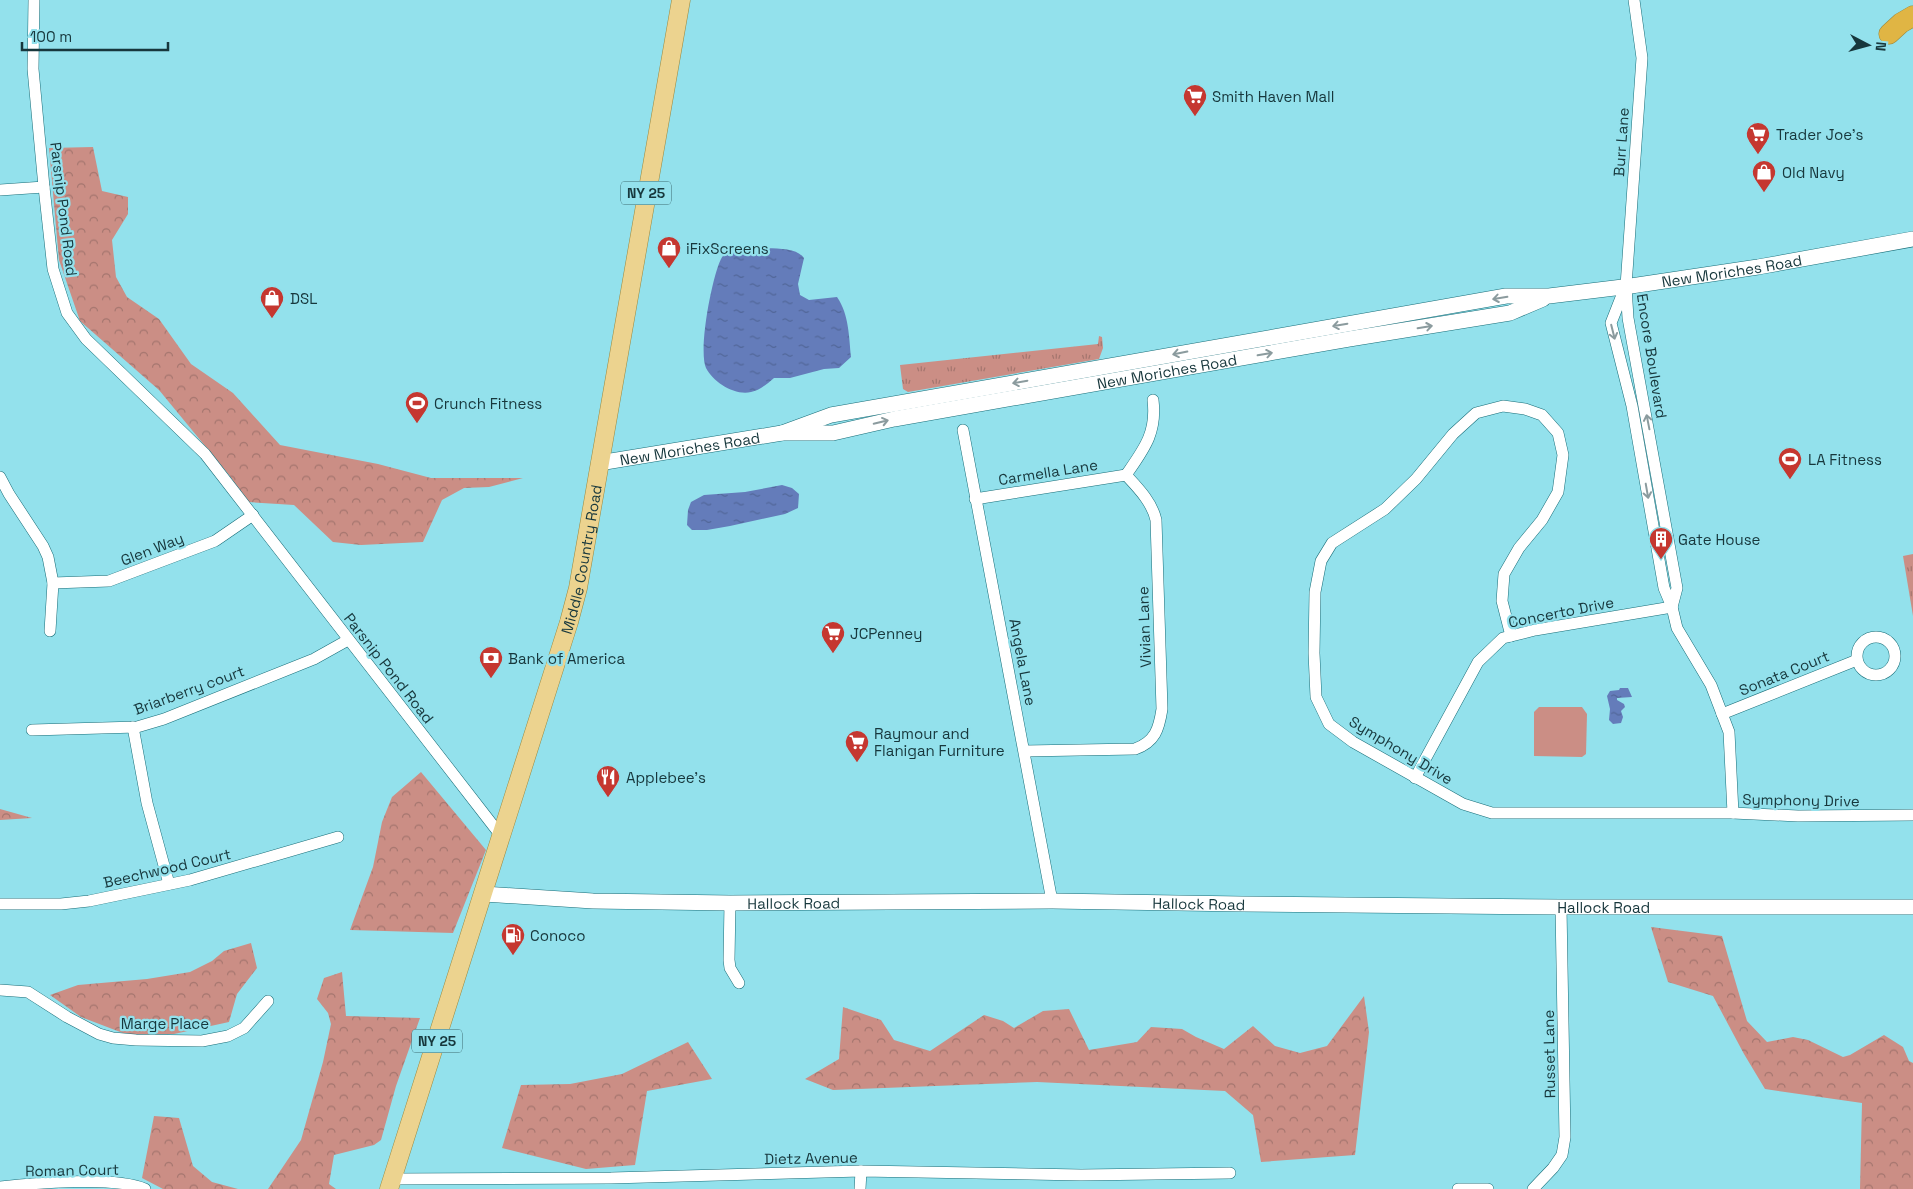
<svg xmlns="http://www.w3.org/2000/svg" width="1913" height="1189" viewBox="0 0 1913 1189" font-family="'Space Grotesk',sans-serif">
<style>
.grass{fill:url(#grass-tufts)}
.forest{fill:url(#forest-crowns)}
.pitch{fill:#cb8e85}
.water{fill:url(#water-ripples)}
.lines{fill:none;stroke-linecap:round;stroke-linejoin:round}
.street-casing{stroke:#176d78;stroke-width:12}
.secondary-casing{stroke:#176d78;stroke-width:16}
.primary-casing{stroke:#9a8941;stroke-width:19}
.highway-casing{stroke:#9a8941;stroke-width:21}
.street{stroke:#fff;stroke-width:11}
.secondary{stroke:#fff;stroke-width:15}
.primary{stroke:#ecd38f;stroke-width:18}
.highway{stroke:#e0b544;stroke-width:20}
.oneway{stroke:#8b9b9e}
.labels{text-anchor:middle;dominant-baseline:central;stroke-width:4.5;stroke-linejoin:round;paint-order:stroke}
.shield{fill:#93e1ec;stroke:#3c6a71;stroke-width:1}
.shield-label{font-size:14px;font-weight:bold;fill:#17373c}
.poi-label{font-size:15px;fill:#17373c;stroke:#93e1ec;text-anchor:start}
.street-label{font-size:15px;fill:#17373c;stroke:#93e1ec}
</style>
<defs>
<pattern id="grass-tufts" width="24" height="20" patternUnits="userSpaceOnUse" patternTransform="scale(1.25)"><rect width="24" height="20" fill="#cb8e85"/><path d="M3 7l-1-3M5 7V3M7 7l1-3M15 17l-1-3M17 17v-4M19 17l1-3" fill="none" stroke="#a4756e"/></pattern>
<pattern id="forest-crowns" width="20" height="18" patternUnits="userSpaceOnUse" patternTransform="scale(1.25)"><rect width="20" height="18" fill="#cb8e85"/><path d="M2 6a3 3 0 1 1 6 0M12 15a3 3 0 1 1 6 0" fill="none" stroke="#a4756e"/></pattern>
<pattern id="water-ripples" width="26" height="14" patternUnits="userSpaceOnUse" patternTransform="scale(1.25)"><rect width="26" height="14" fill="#647cba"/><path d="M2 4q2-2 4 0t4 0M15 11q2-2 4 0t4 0" fill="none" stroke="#516698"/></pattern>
</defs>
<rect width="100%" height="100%" fill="#93e1ec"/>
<g class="grass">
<path d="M1099,336L1102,337L1103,348L1099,359L908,392L903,389L900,365L1098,344Z"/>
<path d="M1913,554V616L1903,556Z"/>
</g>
<g class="forest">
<path d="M93,147L102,191L128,197V214L112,240L116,277L127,297L159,319L191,364L233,393L280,445L378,464L431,478H523L489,487L464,488L442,500L423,542L361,545L333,542L294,505L248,502L229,475L159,390L80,321L59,260L49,148Z"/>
<path d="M421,772L486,850L453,933L350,930L373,867L382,822L392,797Z"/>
<path d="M0,809L32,818L0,820Z"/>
<path d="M1651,927L1722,936L1747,1021L1767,1042L1793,1037L1808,1040L1843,1057L1850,1055L1884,1035L1903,1047L1909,1061L1913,1063V1189H1860L1862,1103L1765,1089L1744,1054L1713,996L1668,982Z"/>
<path d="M251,943L257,968L237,994L229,1022L174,1034L128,1035L81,1017L50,995L78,985L147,979L190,972L212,961L224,951Z"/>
<path d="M342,972L346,1016L420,1018L396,1086L381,1140L374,1145L334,1155L329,1184L336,1189H268L301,1140L323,1062L331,1024L328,1013L317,999L324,978Z"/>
<path d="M1364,996L1369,1032L1355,1155L1261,1162L1253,1115L1225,1091L1037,1082L833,1090L805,1079L839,1059L843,1007L881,1020L894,1040L930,1051L984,1015L1003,1021L1014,1028L1043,1011L1069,1009L1089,1050L1137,1042L1151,1027L1182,1029L1196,1037L1224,1049L1253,1026L1275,1046L1300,1053L1327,1046Z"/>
<path d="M688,1042L712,1079L647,1091L635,1165L586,1169L502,1148L521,1085L570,1084L622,1074Z"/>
<path d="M154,1116L179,1118L193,1166L212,1182L238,1189H163L142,1178Z"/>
</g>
<path class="pitch" d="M1539,707H1582L1587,714L1586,754L1582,757L1534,756V712Z"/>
<g class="water">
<path d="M741,248C758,250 794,244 804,258L798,284L800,295L809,300L837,297C849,314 849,337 851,357L839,368L824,369L790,378H774C767,384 760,390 751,392C735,396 713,382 706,368C698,350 712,277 721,259C725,251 733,250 741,248Z"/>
<path d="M782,485L792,488L799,494L798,508L785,514L730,526L707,530H692L687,525L688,510L691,502L704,495L745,492Z"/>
<path d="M1620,688H1628L1632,697L1617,698V700L1624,704L1625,707L1621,711L1623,717L1621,723L1613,724L1609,720L1610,709L1607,696L1610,691L1619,690Z"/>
</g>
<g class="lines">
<g class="street-casing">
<g id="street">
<path d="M34,0L33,69L44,187L53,269L67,313L86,339L205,454L502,837"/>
<path d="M1634,0L1642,58L1626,286L1628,318L1677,588L1672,607"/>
<path d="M0,190L44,187"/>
<path d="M1624,290L1611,323L1632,406L1664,588L1672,607L1677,628L1711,685L1729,732L1733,813"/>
<path d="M963,430L1052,901"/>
<path d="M0,477L9,494L43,546L48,557L53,583L50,631"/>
<path d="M975,499L1126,475"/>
<path d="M53,583L109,581L215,541L253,515"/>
<path d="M1511,636L1502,601L1504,574L1519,548L1542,520L1558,492L1563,455L1558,433L1542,415L1525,409L1503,406L1476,413L1453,434L1416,479L1385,509L1332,543L1321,561L1315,592L1314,653L1316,697L1329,724L1353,742L1463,804L1492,813H1733L1798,816L1913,815"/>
<circle cx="1876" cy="656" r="19"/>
<path d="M1722,714L1857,660"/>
<path d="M133,727L147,803L169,884"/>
<path d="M32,730L137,727L164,719L314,659L348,640"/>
<path d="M1025,751L1135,749C1155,742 1159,729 1162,709L1156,520C1152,502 1138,488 1126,475C1144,449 1157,433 1153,400"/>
<path d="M1415,778L1478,662L1503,638L1535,630L1672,607"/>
<path d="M730,903L729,960L730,968L739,983"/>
<path d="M0,904H61L89,901L190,880L338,837"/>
<path d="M0,990L28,992L67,1017L99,1034L113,1038L136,1040L202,1041L228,1036L244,1028L268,1001"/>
<path d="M392,1179L611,1178L861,1171L1081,1175L1230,1173"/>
<path d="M0,1187C34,1183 115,1176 145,1189"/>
<path d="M860,1189L861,1171"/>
<path d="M1458,1189H1488"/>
<path d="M1533,1189L1553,1168L1562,1155L1565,1137L1561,907"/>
</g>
</g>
<g class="secondary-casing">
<g id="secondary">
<path id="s1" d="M782,433L831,415L1506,296H1549L1631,286L1758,267L1913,239"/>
<path id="s2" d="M599,463L782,433H833L894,419L1349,339L1510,313L1543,299"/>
<path id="s3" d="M484,894L593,901L730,903L1052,901L1242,904L1561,907H1913"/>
</g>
</g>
<g class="primary-casing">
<g id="primary">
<path id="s4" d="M389,1189L569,622L578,588L681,0"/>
</g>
</g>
<g class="highway-casing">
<path id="highway" d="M1889,34L1901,23L1913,16"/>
</g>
<use href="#street" class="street"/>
<use href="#secondary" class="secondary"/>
<use href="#primary" class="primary"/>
<use href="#highway" class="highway"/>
</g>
<defs><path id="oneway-shaft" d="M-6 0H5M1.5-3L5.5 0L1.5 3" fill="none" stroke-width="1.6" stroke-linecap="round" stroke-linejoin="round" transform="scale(1.25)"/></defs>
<g class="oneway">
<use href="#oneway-shaft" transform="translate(1500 298) rotate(171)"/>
<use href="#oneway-shaft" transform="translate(1340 325) rotate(170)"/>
<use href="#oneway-shaft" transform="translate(1425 327) rotate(-9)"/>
<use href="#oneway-shaft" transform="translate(1613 332) rotate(76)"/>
<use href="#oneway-shaft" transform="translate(1180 353) rotate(169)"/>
<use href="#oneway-shaft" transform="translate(1265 354) rotate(-10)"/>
<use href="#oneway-shaft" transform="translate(1020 382) rotate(170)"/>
<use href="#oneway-shaft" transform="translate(881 422) rotate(-13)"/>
<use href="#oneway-shaft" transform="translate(1648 422) rotate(-101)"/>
<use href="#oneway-shaft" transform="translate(1647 491) rotate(80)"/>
</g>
<defs>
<g id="supermarket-pin" transform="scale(1.25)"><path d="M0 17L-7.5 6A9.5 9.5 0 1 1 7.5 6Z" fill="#c53730" stroke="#93e1ec"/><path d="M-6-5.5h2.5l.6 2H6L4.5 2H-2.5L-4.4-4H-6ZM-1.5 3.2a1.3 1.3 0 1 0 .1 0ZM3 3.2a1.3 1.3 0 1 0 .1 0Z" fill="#fff"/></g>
<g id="shop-pin" transform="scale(1.25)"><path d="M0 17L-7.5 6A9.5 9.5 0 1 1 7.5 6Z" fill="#c53730" stroke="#93e1ec"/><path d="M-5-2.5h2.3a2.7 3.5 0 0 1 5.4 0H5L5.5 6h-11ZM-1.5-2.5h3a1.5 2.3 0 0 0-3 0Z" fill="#fff"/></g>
<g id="stadium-pin" transform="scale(1.25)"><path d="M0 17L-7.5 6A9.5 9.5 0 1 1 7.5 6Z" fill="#c53730" stroke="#93e1ec"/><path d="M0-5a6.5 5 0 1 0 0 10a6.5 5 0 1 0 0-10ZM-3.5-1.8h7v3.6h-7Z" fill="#fff"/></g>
<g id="building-pin" transform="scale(1.25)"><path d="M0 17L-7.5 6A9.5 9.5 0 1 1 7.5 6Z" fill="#c53730" stroke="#93e1ec"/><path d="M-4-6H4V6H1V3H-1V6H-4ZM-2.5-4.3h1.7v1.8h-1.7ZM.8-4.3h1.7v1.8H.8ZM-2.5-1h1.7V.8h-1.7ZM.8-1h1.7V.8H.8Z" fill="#fff"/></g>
<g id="bank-pin" transform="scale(1.25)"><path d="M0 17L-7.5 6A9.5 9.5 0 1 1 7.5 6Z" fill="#c53730" stroke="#93e1ec"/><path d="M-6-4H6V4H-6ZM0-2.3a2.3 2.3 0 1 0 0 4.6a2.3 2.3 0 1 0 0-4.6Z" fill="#fff"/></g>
<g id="restaurant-pin" transform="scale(1.25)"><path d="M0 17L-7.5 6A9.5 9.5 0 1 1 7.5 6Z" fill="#c53730" stroke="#93e1ec"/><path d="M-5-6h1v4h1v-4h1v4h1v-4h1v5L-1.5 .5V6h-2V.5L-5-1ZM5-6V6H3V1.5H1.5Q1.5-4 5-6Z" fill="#fff"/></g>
<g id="fuel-pin" transform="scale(1.25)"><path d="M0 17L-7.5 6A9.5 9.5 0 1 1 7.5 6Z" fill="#c53730" stroke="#93e1ec"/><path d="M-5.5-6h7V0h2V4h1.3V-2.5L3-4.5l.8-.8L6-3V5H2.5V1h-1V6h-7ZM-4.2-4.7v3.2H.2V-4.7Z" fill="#fff"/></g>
</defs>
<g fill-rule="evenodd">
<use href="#supermarket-pin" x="1195" y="96"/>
<use href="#supermarket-pin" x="1758" y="134"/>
<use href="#shop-pin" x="1764" y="172"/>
<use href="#shop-pin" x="669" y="248"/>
<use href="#shop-pin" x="272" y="298"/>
<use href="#stadium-pin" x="417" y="403"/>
<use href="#stadium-pin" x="1790" y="459"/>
<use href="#building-pin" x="1661" y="539"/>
<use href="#supermarket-pin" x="833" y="633"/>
<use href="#bank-pin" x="491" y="658"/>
<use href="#supermarket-pin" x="857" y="742"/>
<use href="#restaurant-pin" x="608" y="777"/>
<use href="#fuel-pin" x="513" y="935"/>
</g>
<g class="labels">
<g class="shield">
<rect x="621" y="181.5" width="50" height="23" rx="4"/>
<rect x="412" y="1029.5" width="50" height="23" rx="4"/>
</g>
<g class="shield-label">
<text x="646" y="193">NY 25</text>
<text x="437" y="1041">NY 25</text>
</g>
<g class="poi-label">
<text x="1212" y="96">Smith Haven Mall</text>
<text x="1776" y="134">Trader Joe's</text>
<text x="1782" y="172">Old Navy</text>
<text x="686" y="248">iFixScreens</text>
<text x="290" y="298">DSL</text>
<text x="434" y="403">Crunch Fitness</text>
<text x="1808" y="459">LA Fitness</text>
<text x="1678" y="539">Gate House</text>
<text x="850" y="633">JCPenney</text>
<text x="508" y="658">Bank of America</text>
<text x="874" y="733">Raymour and<tspan x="874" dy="17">Flanigan Furniture</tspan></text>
<text x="626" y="777">Applebee's</text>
<text x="530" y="935">Conoco</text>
</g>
<g class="street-label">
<text transform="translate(1621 142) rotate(-86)">Burr Lane</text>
<text transform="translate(64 209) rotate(83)">Parsnip Pond Road</text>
<text stroke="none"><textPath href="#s1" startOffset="965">New Moriches Road</textPath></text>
<text transform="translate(1652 356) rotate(81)">Encore Boulevard</text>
<text stroke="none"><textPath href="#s2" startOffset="576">New Moriches Road</textPath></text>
<text stroke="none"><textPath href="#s2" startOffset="92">New Moriches Road</textPath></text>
<text transform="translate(1048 472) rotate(-9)">Carmella Lane</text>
<text transform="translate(152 549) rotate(-21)">Glen Way</text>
<text stroke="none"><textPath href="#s4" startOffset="659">Middle Country Road</textPath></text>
<text transform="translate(1561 612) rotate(-11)">Concerto Drive</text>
<text transform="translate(1144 627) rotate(-92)">Vivian Lane</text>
<text transform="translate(1023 662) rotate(79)">Angela Lane</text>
<text transform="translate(389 668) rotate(52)">Parsnip Pond Road</text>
<text transform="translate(1784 673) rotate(-22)">Sonata Court</text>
<text transform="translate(189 690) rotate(-20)">Briarberry court</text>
<text transform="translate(1401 750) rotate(31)">Symphony Drive</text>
<text transform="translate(1801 800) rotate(1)">Symphony Drive</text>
<text transform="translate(167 868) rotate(-13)">Beechwood Court</text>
<text stroke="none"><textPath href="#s3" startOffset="310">Hallock Road</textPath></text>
<text stroke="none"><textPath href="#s3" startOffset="715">Hallock Road</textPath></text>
<text stroke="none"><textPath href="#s3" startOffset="1120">Hallock Road</textPath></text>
<text x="165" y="1023">Marge Place</text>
<text transform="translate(1549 1054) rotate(-91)">Russet Lane</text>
<text transform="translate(811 1158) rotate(-1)">Dietz Avenue</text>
<text transform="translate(72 1170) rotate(-1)">Roman Court</text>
</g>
</g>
<g transform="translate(1868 45) rotate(96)" stroke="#93e1ec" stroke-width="4" paint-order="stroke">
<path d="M0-4L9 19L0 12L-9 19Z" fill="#17373c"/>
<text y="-8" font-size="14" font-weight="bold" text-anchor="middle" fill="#17373c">N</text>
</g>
<path d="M22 42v8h146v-8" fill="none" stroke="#17373c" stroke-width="2.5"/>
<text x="30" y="42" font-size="15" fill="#17373c" stroke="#93e1ec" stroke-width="4" paint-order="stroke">100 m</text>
</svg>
